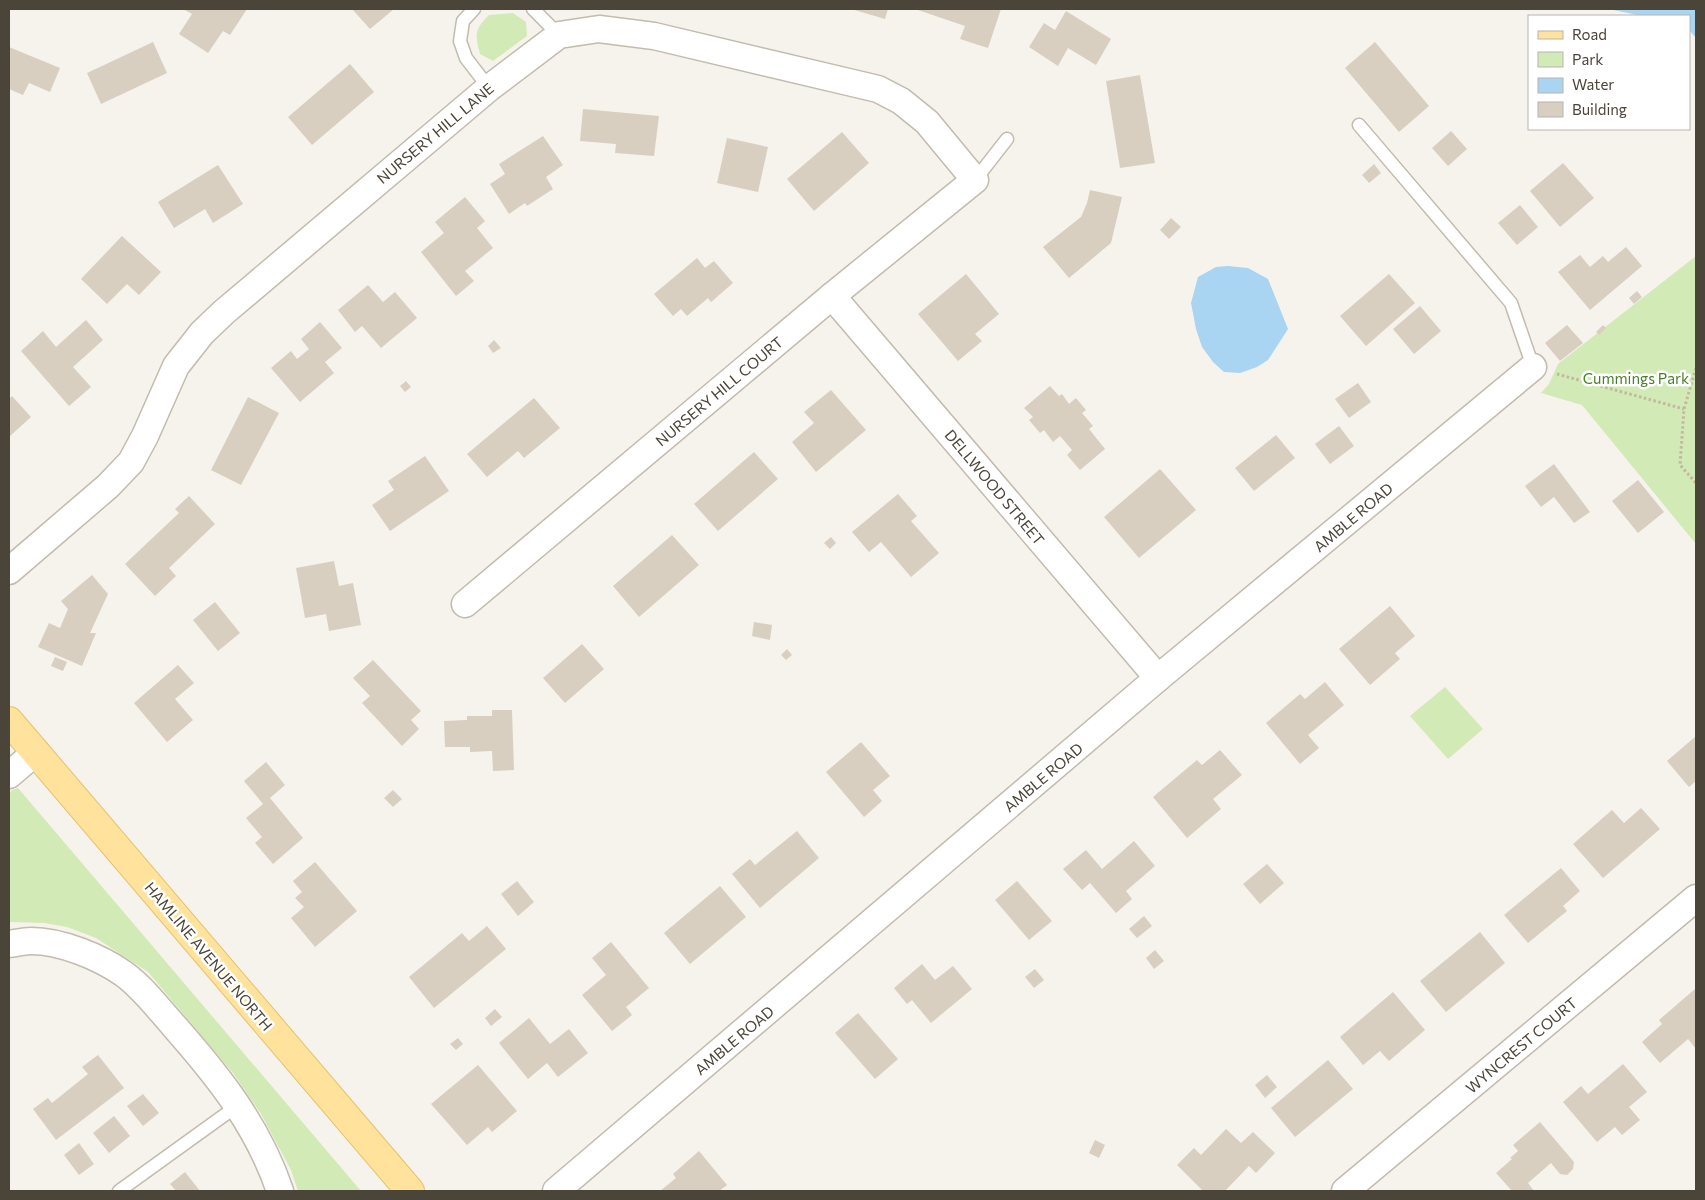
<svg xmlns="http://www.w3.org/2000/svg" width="1705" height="1200" viewBox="0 0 1705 1200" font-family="Commissioner,sans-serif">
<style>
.green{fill:#d2eab5}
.water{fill:#a9d4f2}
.building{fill:#d8cfc1}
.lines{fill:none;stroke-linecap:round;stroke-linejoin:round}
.service-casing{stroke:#c2bbae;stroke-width:15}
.minor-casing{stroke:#c2bbae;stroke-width:29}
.primary-casing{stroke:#e6c16a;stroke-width:30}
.path{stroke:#c4b79f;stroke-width:3;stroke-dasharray:2.5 2.5;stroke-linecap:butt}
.service{stroke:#fff;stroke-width:12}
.minor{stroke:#fff;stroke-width:26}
.primary{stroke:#ffe39c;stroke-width:28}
.labels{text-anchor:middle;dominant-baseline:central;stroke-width:5;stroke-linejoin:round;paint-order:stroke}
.street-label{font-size:15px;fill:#4b4439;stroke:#fff}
.park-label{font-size:15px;fill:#4a7f2a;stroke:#fff}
</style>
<rect width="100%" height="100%" fill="#f6f3ec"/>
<g class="green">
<path d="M513,13L526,22L527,36L493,61L480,54C475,34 474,30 489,15Z"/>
<path d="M1696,256V544L1582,405L1541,393L1549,384L1558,364Z"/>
<path d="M1445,687L1483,729L1448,759L1410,716Z"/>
<path d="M18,788L361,1191H298L291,1170L261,1114L233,1073L148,972L96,938L67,927L44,923L9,922V794L12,790Z"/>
</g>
<g class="water">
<path d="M1609,9H1696V38L1689,30V16H1642Z"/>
<path d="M1228,266L1248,268L1268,279L1288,329L1268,360L1257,367L1240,373L1224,372L1213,362L1202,347L1196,329L1191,303L1198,277L1216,267Z"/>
</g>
<g class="building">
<path d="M183,9H247L230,35L223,31L208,53L179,34L192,14Z"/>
<path d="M352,9H394L370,29Z"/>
<path d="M851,9H888L885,19Z"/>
<path d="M915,9H1001L988,48L960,39L965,26Z"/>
<path d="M1066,11L1111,39L1096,65L1068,48L1058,66L1029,47L1044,23L1055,30Z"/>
<path d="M153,42L167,73L101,104L87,73Z"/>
<path d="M1375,42L1429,106L1399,132L1345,68Z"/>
<path d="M9,47L60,68L50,92L29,83L23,95L9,89Z"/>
<path d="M350,64L374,92L312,145L288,117Z"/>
<path d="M1140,75L1155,163L1120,168L1106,81Z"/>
<path d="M583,109L659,116L654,156L615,153L616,144L580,141Z"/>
<path d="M1451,131L1467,149L1448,166L1432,148Z"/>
<path d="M842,132L869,163L814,211L787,179Z"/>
<path d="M543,136L563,165L546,177L553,189L527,206L525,203L509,214L490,184L505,174L499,164Z"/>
<path d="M727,138L768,147L758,192L717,183Z"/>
<path d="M1563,163L1594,198L1560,227L1530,191Z"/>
<path d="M1374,164L1381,173L1369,183L1362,175Z"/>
<path d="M218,165L243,204L213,223L205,209L174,228L158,202Z"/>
<path d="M1090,190L1122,197L1111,243L1069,278L1043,247L1081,217L1087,203Z"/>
<path d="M465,197L485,221L477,228L493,248L465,271L474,281L456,296L421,252L444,233L435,222Z"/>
<path d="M1520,205L1538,227L1517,245L1498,223Z"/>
<path d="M1171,218L1181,227L1169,239L1160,230Z"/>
<path d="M122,236L161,272L139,295L127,284L107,304L81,279Z"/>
<path d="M1626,247L1642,266L1590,310L1558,272L1580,255L1590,267L1603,256L1608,262Z"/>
<path d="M697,258L705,268L714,261L733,283L711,302L708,298L687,316L681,309L673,316L654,294Z"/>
<path d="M966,274L999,314L975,334L982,341L958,361L918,314Z"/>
<path d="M1389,274L1415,303L1366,346L1340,316Z"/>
<path d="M368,285L383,302L395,292L417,318L381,348L362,326L355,332L338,310Z"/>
<path d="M1637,291L1642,297L1634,304L1629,298Z"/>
<path d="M1420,306L1441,331L1414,354L1393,329Z"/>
<path d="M86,320L103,340L73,367L91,387L69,406L21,351L43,331L56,347Z"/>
<path d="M320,322L342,348L325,362L334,373L300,402L271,368L291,351L297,359L309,349L301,339Z"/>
<path d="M1567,325L1583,343L1560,361L1545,343Z"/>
<path d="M1603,325L1606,328L1599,335L1596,332Z"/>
<path d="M494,340L501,348L493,353L488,346Z"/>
<path d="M406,381L411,387L405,392L400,386Z"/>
<path d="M1358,383L1371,402L1349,418L1335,399Z"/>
<path d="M1050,386L1059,396L1062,394L1069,404L1076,398L1086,410L1082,413L1093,426L1089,429L1105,449L1080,470L1067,455L1072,450L1060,436L1053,442L1044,430L1040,433L1029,420L1033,417L1024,408Z"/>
<path d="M831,390L866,430L816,472L792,442L814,423L804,412Z"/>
<path d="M12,396L31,417L9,437V399Z"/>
<path d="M248,397L279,413L241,485L211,470Z"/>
<path d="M534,398L560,428L524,458L518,451L487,477L467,454Z"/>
<path d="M1339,426L1354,446L1330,464L1315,444Z"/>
<path d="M1276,435L1295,458L1254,491L1235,468Z"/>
<path d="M754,452L778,479L718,531L694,504Z"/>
<path d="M425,456L449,491L390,531L372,505L394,490L388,481Z"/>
<path d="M1554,464L1590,512L1574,523L1554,497L1541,507L1525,486Z"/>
<path d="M1160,469L1196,510L1139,558L1104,517Z"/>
<path d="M1638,480L1664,512L1638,533L1612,501Z"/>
<path d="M898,494L917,516L911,521L939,553L911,577L881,542L869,552L852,532Z"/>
<path d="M189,496L215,524L169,568L176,576L155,596L125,564L179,513L175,509Z"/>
<path d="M672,535L699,565L639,617L613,586Z"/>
<path d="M831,537L836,543L830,549L824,543Z"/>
<path d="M334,561L339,586L353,583L361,625L329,631L326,614L305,618L296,568Z"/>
<path d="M92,575L108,594L90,633H96L82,666L38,647L49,623L60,628L68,609L61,601Z"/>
<path d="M215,602L240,633L218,651L193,620Z"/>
<path d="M1390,606L1415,636L1395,653L1400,659L1370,685L1339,649Z"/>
<path d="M754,622L772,625L770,640L752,636Z"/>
<path d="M582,644L604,669L565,703L543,678Z"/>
<path d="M787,649L792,655L786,660L781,655Z"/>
<path d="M55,657L67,662L63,671L51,666Z"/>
<path d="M373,660L421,711L411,720L419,729L402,746L362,703L370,696L353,678Z"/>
<path d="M178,665L194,683L175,699L193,720L167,742L134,703Z"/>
<path d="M1325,682L1344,705L1308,735L1319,748L1300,764L1266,723L1300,694L1305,699Z"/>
<path d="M492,710H512L514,770L493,771L492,751L470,752V747H445L444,721L467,720V716H492Z"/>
<path d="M1696,736V781L1689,787L1667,761Z"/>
<path d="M861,742L890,776L873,790L882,801L864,817L826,772Z"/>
<path d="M1220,750L1242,775L1213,799L1221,809L1187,838L1153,797L1197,760L1202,765Z"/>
<path d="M266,762L285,785L270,798L303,838L273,864L255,843L262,837L246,818L263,804L244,781Z"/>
<path d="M393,790L402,799L393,807L384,798Z"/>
<path d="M1641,808L1660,829L1603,878L1573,844L1612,810L1624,823Z"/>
<path d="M797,831L819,858L760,908L732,874L750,859L755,865Z"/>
<path d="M1134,841L1155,866L1126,891L1132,899L1116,913L1090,883L1082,890L1063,869L1086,850L1102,869Z"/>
<path d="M315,862L357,911L315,947L291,918L304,907L295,898L302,892L293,881Z"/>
<path d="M1267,864L1284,883L1260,904L1243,884Z"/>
<path d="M1561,868L1580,891L1563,906L1567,911L1528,943L1504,915Z"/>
<path d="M517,881L534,902L518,916L501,894Z"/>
<path d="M1017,881L1052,921L1029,940L995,900Z"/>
<path d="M720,886L746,917L690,964L664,933Z"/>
<path d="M1144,916L1152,926L1137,938L1129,929Z"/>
<path d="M487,926L506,949L434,1008L409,977L462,933L469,941Z"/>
<path d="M1480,932L1505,963L1446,1012L1420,981Z"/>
<path d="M611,942L649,988L626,1007L632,1015L612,1031L582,995L606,975L592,958Z"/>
<path d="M1155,950L1164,961L1154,969L1146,958Z"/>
<path d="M922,964L935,980L953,966L972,989L931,1023L912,1000L907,1004L894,988Z"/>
<path d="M1035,969L1044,980L1034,988L1025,977Z"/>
<path d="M1695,989L1696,1049L1688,1039L1660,1063L1642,1042L1662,1024L1659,1020Z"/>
<path d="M1393,992L1425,1030L1389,1061L1380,1051L1363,1065L1340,1037Z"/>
<path d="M495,1009L502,1017L491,1026L485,1018Z"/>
<path d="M858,1013L898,1059L875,1079L835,1033Z"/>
<path d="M529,1018L550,1044L569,1029L588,1053L558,1077L547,1063L528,1079L499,1043Z"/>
<path d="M458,1038L463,1044L456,1050L450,1044Z"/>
<path d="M98,1055L124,1088L56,1140L33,1109L48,1098L52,1103L88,1074L82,1067Z"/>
<path d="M1328,1060L1353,1089L1295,1137L1271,1108Z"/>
<path d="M1623,1064L1647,1092L1629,1107L1640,1120L1622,1135L1615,1127L1597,1142L1563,1102L1581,1086L1588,1094Z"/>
<path d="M478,1065L517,1111L492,1132L488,1127L467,1145L431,1104Z"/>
<path d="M1267,1075L1277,1087L1265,1098L1255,1085Z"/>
<path d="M143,1094L159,1113L143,1126L127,1106Z"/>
<path d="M114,1116L130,1136L109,1153L93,1133Z"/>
<path d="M1540,1122L1574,1162L1573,1169L1567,1175L1560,1174L1551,1163L1528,1183L1534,1191H1512L1496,1173L1512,1159L1510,1158L1518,1151L1513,1145Z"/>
<path d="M1226,1129L1241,1143L1253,1132L1275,1153L1256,1173L1249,1166L1225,1191H1203L1177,1165L1194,1148L1201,1155Z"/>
<path d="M1095,1140L1105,1145L1099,1158L1089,1153Z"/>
<path d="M79,1143L94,1164L79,1175L64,1155Z"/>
<path d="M699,1151L727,1185L719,1191H660L676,1178L673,1174Z"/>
<path d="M185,1172L200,1191H176L170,1184Z"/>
</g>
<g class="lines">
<g class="service-casing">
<g id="service">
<path d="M474,9L463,21L460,41L466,58L489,88"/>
<path d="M533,9L559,35"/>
<path d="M1359,125L1511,303L1533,367"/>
<path d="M975,180L1007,139"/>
<path d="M119,1191L237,1106"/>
</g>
</g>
<g class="minor-casing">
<g id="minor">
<path d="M832,296L1158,678"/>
<path d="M9,571L108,486L131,462L145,436L176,366L202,333L224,312L489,88L559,35L599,29L654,36L878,89L901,101L927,122L975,180L832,296L465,604"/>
<path d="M9,775L36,752"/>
<path d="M9,944C16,943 24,941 31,941C61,941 100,957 124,974C143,988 158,1008 174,1026C219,1077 258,1126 280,1191"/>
<path d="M556,1191L1158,678L1533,367"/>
<path d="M1345,1191L1696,898"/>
</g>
</g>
<g class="primary-casing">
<path id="primary" d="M9,721L410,1191"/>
</g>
<g class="path">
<path d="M1696,368L1684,409L1680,465L1696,483"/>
<path d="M1557,374L1684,409"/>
</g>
<use href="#service" class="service"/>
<use href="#minor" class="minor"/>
<use href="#primary" class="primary"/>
</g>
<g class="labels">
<g class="street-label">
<text transform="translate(435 133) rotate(-40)">NURSERY HILL LANE</text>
<text transform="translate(719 391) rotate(-40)">NURSERY HILL COURT</text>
<text transform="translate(995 487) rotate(50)">DELLWOOD STREET</text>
<text transform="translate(1353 517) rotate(-40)">AMBLE ROAD</text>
<text transform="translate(1043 777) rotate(-40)">AMBLE ROAD</text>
<text transform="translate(209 956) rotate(50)">HAMLINE AVENUE NORTH</text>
<text transform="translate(734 1040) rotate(-40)">AMBLE ROAD</text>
<text transform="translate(1521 1045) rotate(-40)">WYNCREST COURT</text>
</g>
<g class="park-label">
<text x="1636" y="378">Cummings Park</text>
</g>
</g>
<rect width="1705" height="1200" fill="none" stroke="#4b4439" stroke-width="20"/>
<rect x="1528" y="15" width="162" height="115" fill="#ffffff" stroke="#b7b4b0"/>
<rect x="1538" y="31" width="25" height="8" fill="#ffe39c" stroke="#b7b4b0"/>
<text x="1572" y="40" font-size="15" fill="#4b4439">Road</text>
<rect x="1538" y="52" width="25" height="15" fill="#d2eab5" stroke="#b7b4b0"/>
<text x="1572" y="65" font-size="15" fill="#4b4439">Park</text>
<rect x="1538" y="78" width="25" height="15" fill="#a9d4f2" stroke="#b7b4b0"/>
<text x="1572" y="90" font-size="15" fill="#4b4439">Water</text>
<rect x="1538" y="102" width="25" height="15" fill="#d8cfc1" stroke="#b7b4b0"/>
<text x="1572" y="115" font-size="15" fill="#4b4439">Building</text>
</svg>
